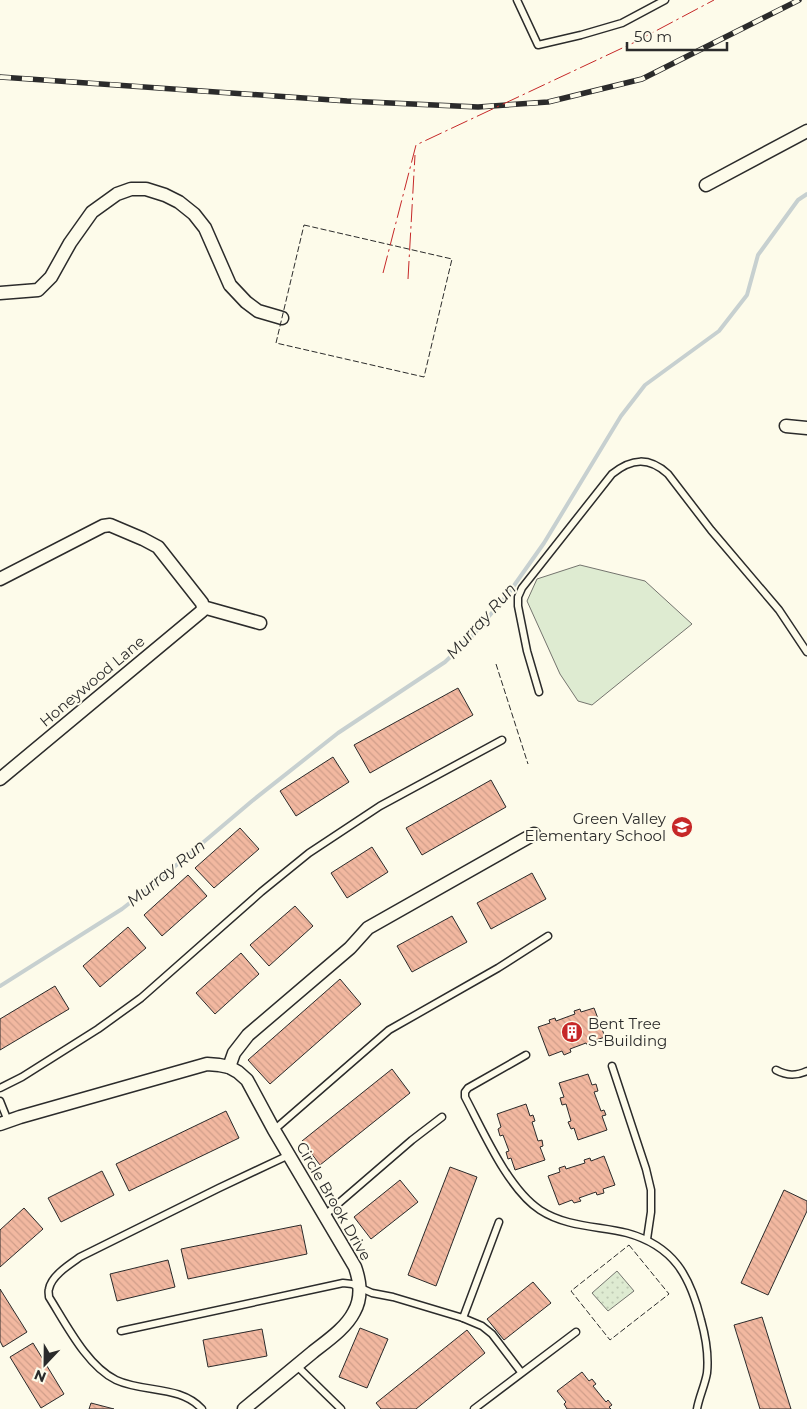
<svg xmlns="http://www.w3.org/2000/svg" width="807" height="1409" viewBox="0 0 807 1409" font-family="Montserrat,sans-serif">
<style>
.green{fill:#deebd1;stroke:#74746e}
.park{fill:url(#park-dots);stroke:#74746e}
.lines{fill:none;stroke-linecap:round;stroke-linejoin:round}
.stream{stroke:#c7d0d0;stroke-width:4}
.building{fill:url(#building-back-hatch);stroke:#2b2b2b}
.service-casing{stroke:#2b2b2b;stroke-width:9}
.minor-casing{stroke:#2b2b2b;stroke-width:15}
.service{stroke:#fdfbea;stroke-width:6}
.minor{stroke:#fdfbea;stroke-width:12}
.rail-casing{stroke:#2b2b2b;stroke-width:5.5}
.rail{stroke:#fdfbea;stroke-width:4;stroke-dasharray:11;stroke-linecap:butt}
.fence{stroke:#2b2b2b;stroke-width:1;stroke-dasharray:6 2.5;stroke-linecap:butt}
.power{stroke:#c62828;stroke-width:1;stroke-dasharray:18 4 2.5 4;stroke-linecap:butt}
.labels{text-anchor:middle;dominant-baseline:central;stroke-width:4;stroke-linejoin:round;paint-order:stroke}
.street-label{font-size:15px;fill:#2b2b2b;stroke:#fdfbea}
.poi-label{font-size:15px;fill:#2b2b2b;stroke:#fdfbea;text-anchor:end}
.water-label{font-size:16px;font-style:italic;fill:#2b2b2b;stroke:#fdfbea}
</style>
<defs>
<pattern id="park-dots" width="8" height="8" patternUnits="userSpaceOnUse" patternTransform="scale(1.25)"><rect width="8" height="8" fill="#deebd1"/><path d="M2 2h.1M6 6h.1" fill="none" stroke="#bfcab4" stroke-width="1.8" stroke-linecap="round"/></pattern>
<pattern id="building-back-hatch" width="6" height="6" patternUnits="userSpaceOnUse" patternTransform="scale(1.25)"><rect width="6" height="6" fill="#f2b8a0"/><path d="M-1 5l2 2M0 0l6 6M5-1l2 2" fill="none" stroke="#d09e8a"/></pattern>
</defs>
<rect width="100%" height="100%" fill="#fdfbea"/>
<path class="green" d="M580,565L645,581L692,624L592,705L578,701L560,674L527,601L537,579Z"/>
<path class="park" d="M617,1271L634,1291L608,1311L592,1293Z"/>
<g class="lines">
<path class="stream" d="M0,986L122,909L154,884L252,801L338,733L445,662L473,635L508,594L544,543L621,416L645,385L719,331L747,295L758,255L798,200L807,194"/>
</g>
<g class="building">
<path d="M458,688L473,715L370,773L354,745Z"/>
<path d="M333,757L349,782L296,816L280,791Z"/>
<path d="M491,780L506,807L422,855L406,828Z"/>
<path d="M240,828L259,849L214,888L195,868Z"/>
<path d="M372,847L388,872L347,898L331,873Z"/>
<path d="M532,873L546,899L491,929L477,903Z"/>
<path d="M188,875L207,896L162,936L144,915Z"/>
<path d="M295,906L313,926L269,966L250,945Z"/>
<path d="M452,916L467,942L412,972L397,946Z"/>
<path d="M128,927L146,948L100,987L83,966Z"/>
<path d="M241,953L259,974L215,1014L196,993Z"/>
<path d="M340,979L361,1004L270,1084L248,1060Z"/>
<path d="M55,986L69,1009L0,1050V1019Z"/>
<path d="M594,1008L605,1037L593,1041L594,1044L588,1046L586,1043L570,1049L571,1052L564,1055L562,1051L549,1056L538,1027L550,1023L549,1020L555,1018L556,1021L575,1014L574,1011L580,1009L581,1012Z"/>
<path d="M392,1069L410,1093L320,1165L302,1141Z"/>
<path d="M588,1074L592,1085L596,1084L598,1091L594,1092L601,1111L604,1110L606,1115L602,1116L607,1130L578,1140L574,1128L571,1129L568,1122L571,1121L566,1104L562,1105L560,1098L564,1097L559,1083Z"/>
<path d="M526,1104L530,1116L533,1115L535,1121L532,1122L538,1141L542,1140L543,1146L540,1147L545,1160L515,1170L511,1158L508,1159L506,1152L509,1151L503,1135L500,1136L498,1129L501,1127L497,1114Z"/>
<path d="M226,1111L239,1138L129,1191L116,1164Z"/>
<path d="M604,1156L615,1185L603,1189L604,1193L597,1195L596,1192L579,1198L581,1201L574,1203L572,1200L559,1205L548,1176L560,1172L559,1168L565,1166L566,1169L585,1163L584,1160L590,1158L591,1161Z"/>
<path d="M450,1167L477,1177L436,1286L408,1275Z"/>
<path d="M102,1171L114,1195L61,1222L48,1198Z"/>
<path d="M400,1180L418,1202L371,1239L354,1217Z"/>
<path d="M784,1190L807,1201V1211L768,1295L741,1283Z"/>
<path d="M24,1208L43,1229L0,1267V1230Z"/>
<path d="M301,1225L307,1254L188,1279L181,1249Z"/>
<path d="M168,1260L175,1287L117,1301L110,1274Z"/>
<path d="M533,1282L551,1303L504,1340L487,1319Z"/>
<path d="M0,1289L27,1332L3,1347L0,1341Z"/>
<path d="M762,1317L791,1409H760L734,1325Z"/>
<path d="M360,1328L388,1339L367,1388L339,1377Z"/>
<path d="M262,1329L267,1356L208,1367L203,1340Z"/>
<path d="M467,1330L485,1353L416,1409H381L376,1403Z"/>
<path d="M33,1343L64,1394L41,1408L10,1357Z"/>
<path d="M582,1372L589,1381L592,1379L596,1384L593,1386L606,1402L608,1400L612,1405L609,1407L611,1409H567L564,1404L566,1402L557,1391Z"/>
<path d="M91,1403L114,1409H89Z"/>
</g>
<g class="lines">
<g class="service-casing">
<g id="service">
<path d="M517,0L538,45L581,35L622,23L665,0"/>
<path d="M539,692L527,651L518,606V597L522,588L612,474C632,458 649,457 668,474L711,530L779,610L807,652"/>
<path d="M526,1055L468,1088L465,1092V1097C483,1131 508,1189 540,1210C566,1227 598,1226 627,1233C674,1246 690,1276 701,1320C706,1338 709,1354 707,1373C705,1385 699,1397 697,1409"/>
<path d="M612,1066L646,1169L651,1190V1212L647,1239"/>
<path d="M776,1070C787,1076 796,1076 807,1071"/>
<path d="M0,1088L22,1077L98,1029L141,998L261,892L309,853L380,806L502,740"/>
<path d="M0,1101L8,1121"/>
<path d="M274,1130L389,1030L498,968L548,936"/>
<path d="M325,1215L412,1140L442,1117"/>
<path d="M463,1318L499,1222"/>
<path d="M121,1331L343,1283L352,1284L372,1293L393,1297L463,1318L482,1326L492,1334L521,1372"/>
<path d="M297,1366L341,1409"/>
<path d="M202,1409C180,1385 144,1393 116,1380C87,1366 66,1324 49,1297C49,1294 48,1291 49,1289C51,1276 70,1264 80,1257L219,1188L289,1155"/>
<path d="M474,1409L576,1332"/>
</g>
</g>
<g class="minor-casing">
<g id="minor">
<path d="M706,185L807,131"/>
<path d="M0,293L38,290L51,277L70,243L92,212L117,194L131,189H146L165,195L179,202L194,214L205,228L230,285L246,302L258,311L282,318"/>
<path d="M786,426L807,428"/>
<path d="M0,579L103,526L110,525L143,539L158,547L202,603L203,607L202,611L0,779"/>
<path d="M203,607L260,623"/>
<path d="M229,1067L234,1053L248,1035L350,948L368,928L534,834"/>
<path d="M0,1124L20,1117L207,1064L219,1065L229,1067L238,1072L247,1080L274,1130L355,1267C360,1281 362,1298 354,1312C346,1328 327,1341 313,1352C290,1371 267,1390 244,1409"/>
</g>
</g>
<use href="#service" class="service"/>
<use href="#minor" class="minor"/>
<g class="rail-casing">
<path id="rail" d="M0,77L347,101L478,107L548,102L642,79L799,0"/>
</g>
<use href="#rail" class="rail"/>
<g class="fence">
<path d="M304,225L452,259L424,377L276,343Z"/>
<path d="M496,664L528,764"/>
<path d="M629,1245L669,1294L610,1340L571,1291Z"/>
</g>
<g class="power">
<path d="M383,273L416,145L633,43L714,0"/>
<path d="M408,279L415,155"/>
</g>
</g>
<defs>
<g id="school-disc" transform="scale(1.125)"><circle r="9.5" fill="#c62828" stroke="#fdfbea"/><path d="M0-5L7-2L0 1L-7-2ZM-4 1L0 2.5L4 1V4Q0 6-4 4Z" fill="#fff"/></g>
<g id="building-disc" transform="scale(1.125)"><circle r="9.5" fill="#c62828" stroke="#fdfbea"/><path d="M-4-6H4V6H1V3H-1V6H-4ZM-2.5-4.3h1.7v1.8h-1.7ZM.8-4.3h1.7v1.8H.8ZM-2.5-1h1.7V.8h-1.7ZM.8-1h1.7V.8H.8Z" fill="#fff"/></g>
</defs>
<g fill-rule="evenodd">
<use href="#school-disc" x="682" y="827"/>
<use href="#building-disc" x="572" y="1032"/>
</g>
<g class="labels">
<g class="street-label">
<text transform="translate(92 681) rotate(-40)">Honeywood Lane</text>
<text transform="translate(334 1201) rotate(60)">Circle Brook Drive</text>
</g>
<g class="poi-label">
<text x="666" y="818">Green Valley<tspan x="666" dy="17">Elementary School</tspan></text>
<text x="588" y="1023" text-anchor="start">Bent Tree<tspan x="588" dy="17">S-Building</tspan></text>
</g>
<g class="water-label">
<text transform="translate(481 621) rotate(-48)">Murray Run</text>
<text transform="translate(166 873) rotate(-39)">Murray Run</text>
</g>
</g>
<g transform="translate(45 1364) rotate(202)" stroke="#fdfbea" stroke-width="4" paint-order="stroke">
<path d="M0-4L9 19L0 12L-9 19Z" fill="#2b2b2b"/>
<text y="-8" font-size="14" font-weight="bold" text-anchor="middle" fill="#2b2b2b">N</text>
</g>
<path d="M627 42v8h100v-8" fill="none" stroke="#2b2b2b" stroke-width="2.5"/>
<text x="634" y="42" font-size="15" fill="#2b2b2b" stroke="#fdfbea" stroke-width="4" paint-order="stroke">50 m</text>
</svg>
